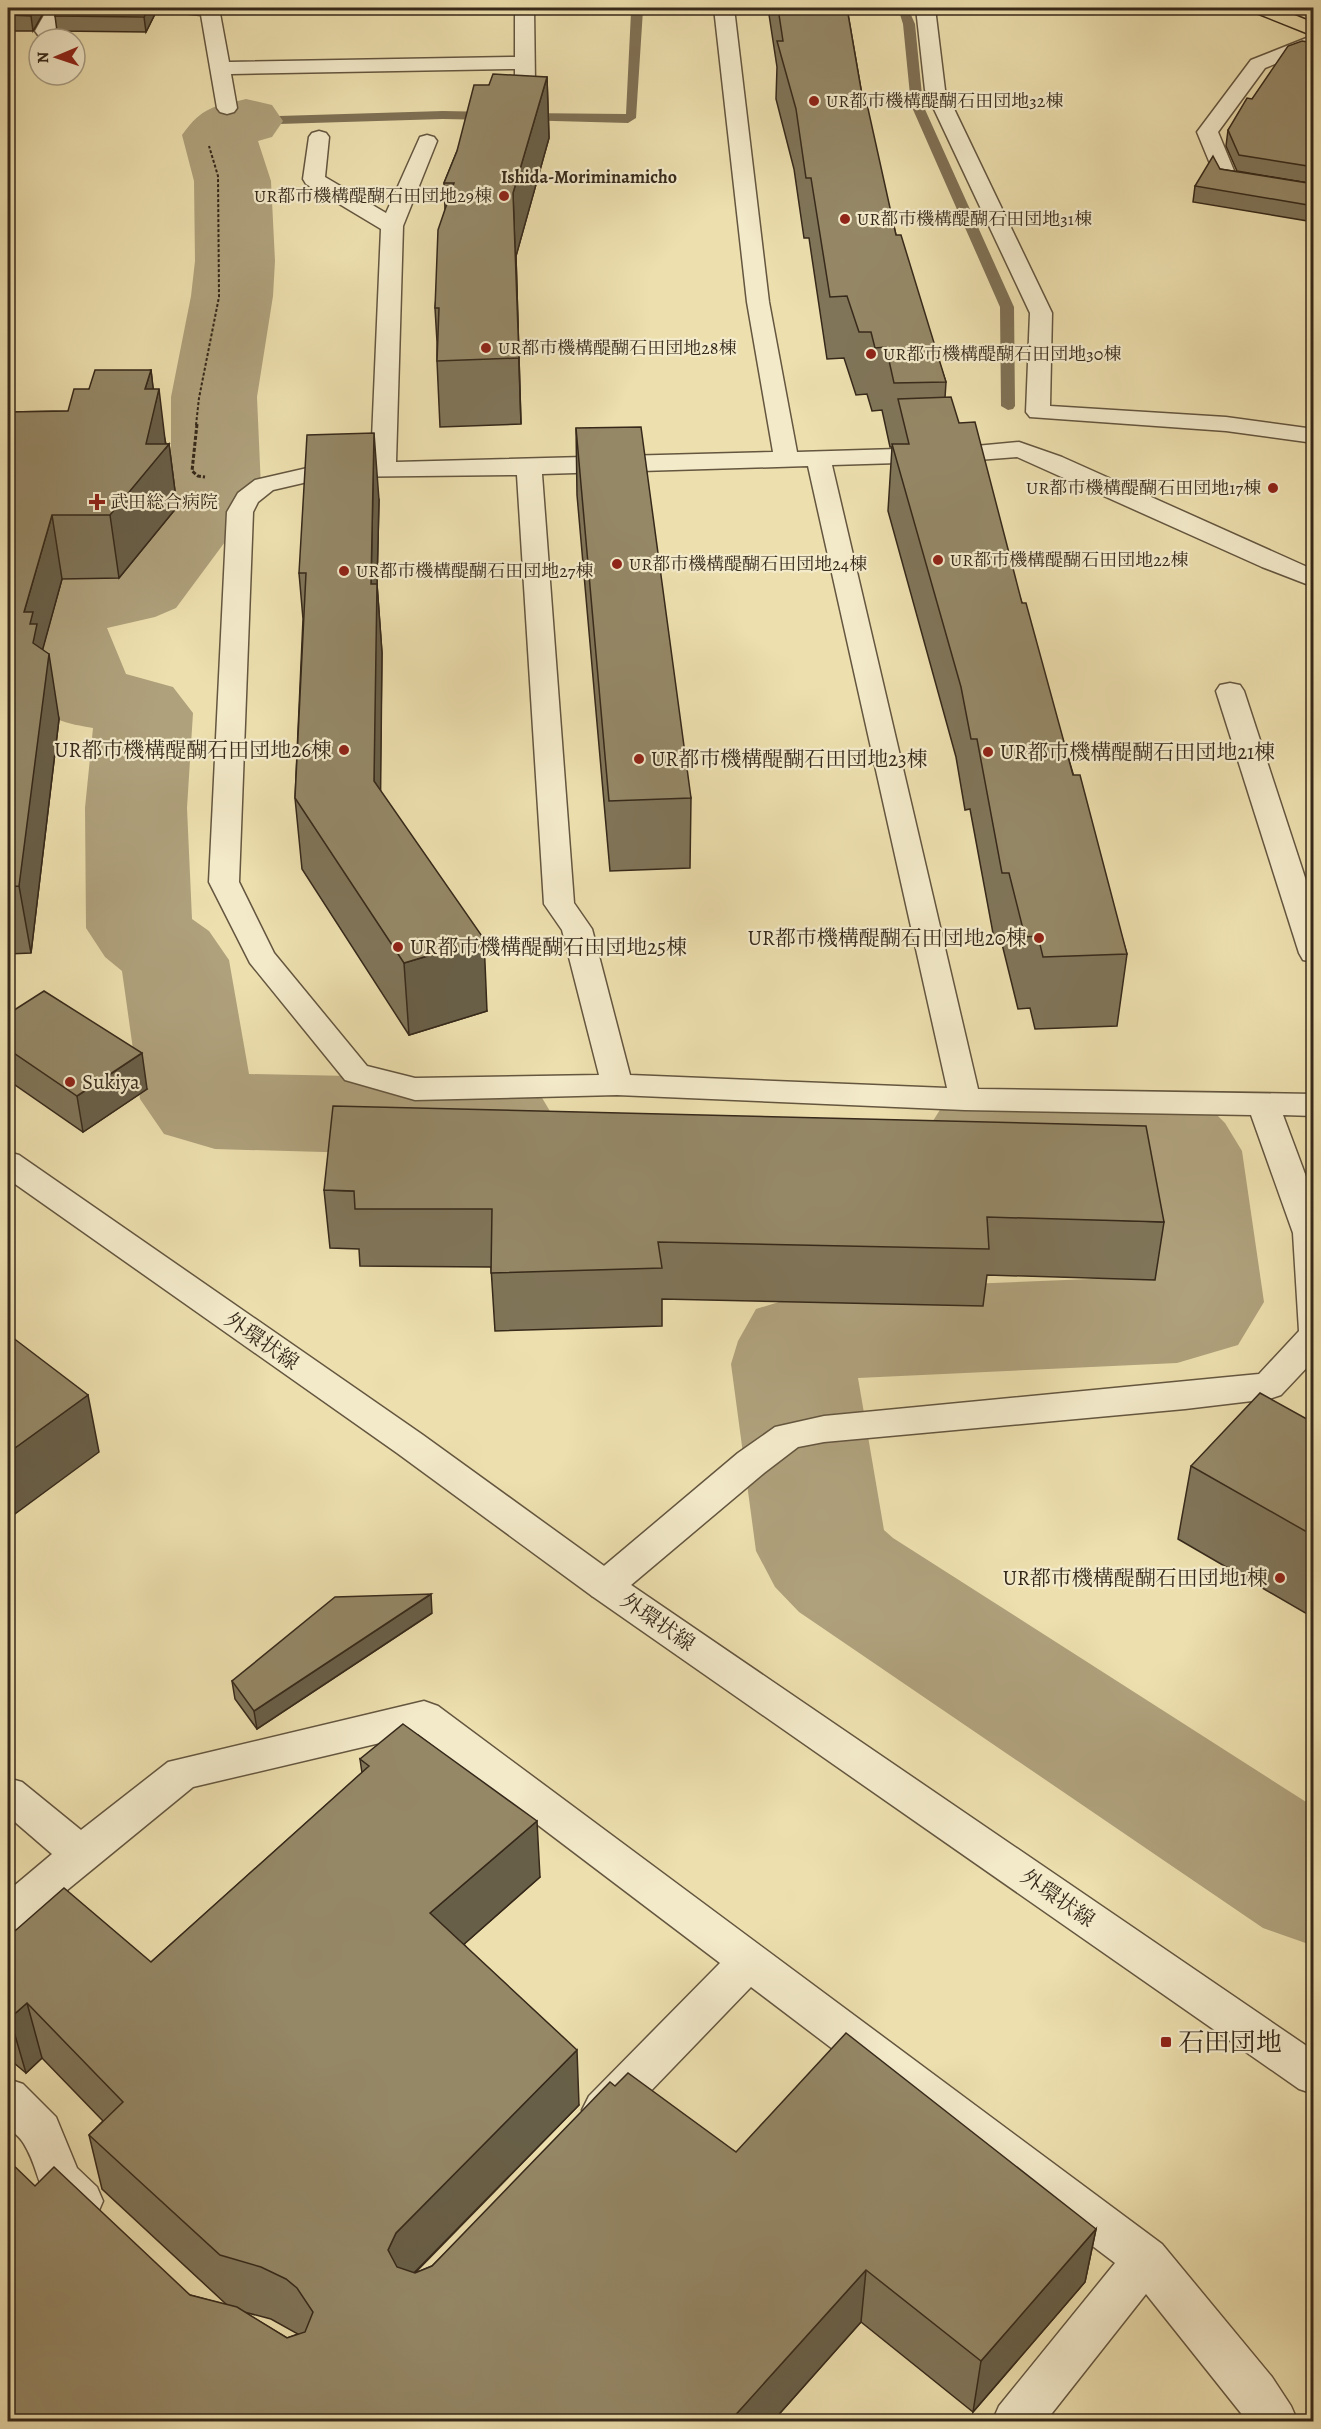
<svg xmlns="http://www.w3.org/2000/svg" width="1321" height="2429" viewBox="0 0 1321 2429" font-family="Alegreya,'Noto Serif JP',serif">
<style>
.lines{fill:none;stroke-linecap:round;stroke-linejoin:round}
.stream{fill:#7f7155;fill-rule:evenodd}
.river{fill:#afa17c;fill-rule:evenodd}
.service-casing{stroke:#64563f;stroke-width:3}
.minor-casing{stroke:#64563f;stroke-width:3}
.tertiary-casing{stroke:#64563f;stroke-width:3}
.primary-casing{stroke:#36291a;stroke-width:3}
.path-far1{stroke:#36291a;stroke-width:2;stroke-dasharray:3 2;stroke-linecap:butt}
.path{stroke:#36291a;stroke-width:3;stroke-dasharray:4 2;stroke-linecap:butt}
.service{fill:#f3eaca;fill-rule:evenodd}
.minor{fill:#f3eaca;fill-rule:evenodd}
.tertiary{fill:#f3eaca;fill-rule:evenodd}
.primary{fill:#eddfae;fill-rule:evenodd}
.wall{fill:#807559;stroke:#36291a;stroke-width:1.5;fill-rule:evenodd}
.shaded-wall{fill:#685f48;stroke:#36291a;stroke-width:1.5}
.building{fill:#958867;stroke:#36291a;stroke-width:1.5}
.poi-dot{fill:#8f2418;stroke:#f3eaca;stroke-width:2}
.labels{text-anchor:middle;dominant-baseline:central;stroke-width:4.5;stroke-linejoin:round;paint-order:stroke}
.far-poi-label{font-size:18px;fill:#36291a;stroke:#f3eaca;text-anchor:start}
.far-neighbourhood-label{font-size:18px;font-weight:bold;fill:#36291a;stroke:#f3eaca}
.poi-label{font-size:21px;fill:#36291a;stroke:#f3eaca;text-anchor:start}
.street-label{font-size:21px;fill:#36291a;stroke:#f3eaca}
.near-poi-label{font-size:26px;fill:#36291a;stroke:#f3eaca;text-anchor:start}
</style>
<rect width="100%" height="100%" fill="#eddfae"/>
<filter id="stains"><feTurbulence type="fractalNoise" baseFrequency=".00333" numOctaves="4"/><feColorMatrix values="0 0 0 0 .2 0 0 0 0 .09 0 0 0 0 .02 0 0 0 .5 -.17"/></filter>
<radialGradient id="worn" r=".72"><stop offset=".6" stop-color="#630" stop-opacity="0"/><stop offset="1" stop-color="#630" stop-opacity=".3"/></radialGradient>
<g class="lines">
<g class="stream">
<path d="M628,8H641L643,10L636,118L628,123L518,120L516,117L522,113L626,114L631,12Z"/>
<path d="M898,8H908L915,24L923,105L1014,307L1015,406L1013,409L1008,410L1001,406L1000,307L911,105L903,24Z"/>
<path d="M443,111L493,112L499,116L493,120L443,119L246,125L240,121L246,117Z"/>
</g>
<g class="river">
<path d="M246,99L272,105L283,121L272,137L258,141L271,181L275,261L273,296L257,397L261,488L259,496L176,608L155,617L107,628L126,674L173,687L193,713L187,808L192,919L209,931L229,960L249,1074L497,1079L538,1091L554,1118L538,1145L497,1157L215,1149L164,1134L140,1099L122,971L105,957L86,928L85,808L93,728C82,726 68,724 57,719C37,710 18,642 10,620C24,574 74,583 110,568L171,488V397L191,296L195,261L194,181L182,135C203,106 213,107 246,99Z"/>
<path d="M984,1093L1155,1098L1214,1112L1225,1123L1242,1151L1264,1302L1238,1345L1177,1363L858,1378L884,1530L893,1538L1314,1807V1946L1263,1928L799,1612L775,1587L756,1551L731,1364L738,1341L756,1309L818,1290L1139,1277L1129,1175L984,1171L943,1159L926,1132L943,1105Z"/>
</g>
<g class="service-casing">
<g id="service">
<path d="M424,1701L438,1706L1162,2244L1272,2377L1291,2406L1298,2422H1248L1146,2294L1045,2422H992L999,2406L1115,2263L751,1987L619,2124L604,2129L589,2124L582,2110L589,2096L720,1963L418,1734L193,1787L22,1927L8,1932V1891L52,1854L8,1816V1778L22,1782L81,1830L168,1762Z"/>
<path d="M8,2079L23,2084L56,2117L77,2168L97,2187L103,2201L97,2215L81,2221C33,2203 45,2179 24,2144C20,2137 13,2132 8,2127Z"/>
</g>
</g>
<g class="minor-casing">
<g id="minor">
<path d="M48,8H67L52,35H38L35,31Z"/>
<path d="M170,8H219L229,62L515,57V8H534L535,84L532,88H518L515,84V69L231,74L237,108L234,112L227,114L220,112L217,108L201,15L173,12Z"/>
<path d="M714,8H734L769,302L797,452L965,447L1019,442L1062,457L1314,570V587L1262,567L1017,457L965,461L832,465L978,1089L1314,1094V1116L1283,1115L1314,1198V1360L1281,1395L1269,1399L1185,1409L824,1442L798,1447L764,1473L618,1596L605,1601L592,1596L586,1586L592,1576L738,1453L775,1427L824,1416L1259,1374L1299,1331L1293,1233L1251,1115L965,1110L617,1095L415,1100L345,1080L250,963L209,882L227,512L238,493L255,480L329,463L371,462L381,229L306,184L303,179L309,137L312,133L319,131L326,133L329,137L325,177L386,213L420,137L427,135L434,137L437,141L403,226L396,462L773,452L747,302ZM808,466L947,1088L630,1075L592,929L574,903L542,474ZM517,475L544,904L562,930L599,1075L415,1078L367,1066L274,953L239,882L253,512L258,502L273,490L329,477Z"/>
<path d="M916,8H935L945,90L1052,313L1050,406L1226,417L1314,429V443L1226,431L1030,417L1026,412L1030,313L925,90Z"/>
<path d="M1314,35V48L1265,68L1218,132L1235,173L1314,186V199L1218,183L1197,132L1251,60Z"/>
<path d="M1230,683L1240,685L1244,691L1314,905V962L1303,960L1299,953L1216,691L1220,685Z"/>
</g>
</g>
<g class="tertiary-casing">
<path id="tertiary" d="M8,1152L19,1155L423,1435L618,1576L1314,2051V2094L1299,2089L592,1596L397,1453L8,1179Z"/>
</g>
<g class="primary-casing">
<path id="primary" d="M1251,8H1277L1314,23V36L1254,12Z"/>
</g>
<path class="path-far1" d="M196,425L199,398L219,297L218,176L209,146"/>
<path class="path" d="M197,424L192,471L198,476L205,477"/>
<use href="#service" class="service"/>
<use href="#minor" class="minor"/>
<use href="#tertiary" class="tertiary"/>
<use href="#primary" class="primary"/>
</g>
<g class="wall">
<path d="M8,8H46L33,31H8Z"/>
<path d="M158,8L146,32L57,31L55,16Z"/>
<path d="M768,8H847L862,95L896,235L946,382L945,398L959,423L1022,603L1127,954L1117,1026L1035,1029L1030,1008L1018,1009L1002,944H995L970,809L965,810L956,757L888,511L892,447H890L882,410L872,411L867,394L856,395L844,358L827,359L809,238H804L794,169L776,99L777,67Z"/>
<path d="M1314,43V184L1237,171L1226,146L1228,130L1252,99Z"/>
<path d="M547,77L549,138L516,256L521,424L440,427L437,361V342L435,308L445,209L444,183L457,151L489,85Z"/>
<path d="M1220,169L1314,184V222L1193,202L1195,186Z"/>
<path d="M151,370L153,389L166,444H169L177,507L119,578L62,579L42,650L59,719L31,953L8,954V412L68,411L89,389Z"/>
<path d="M576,428L691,798L690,868L610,871L577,495Z"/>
<path d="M379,500L377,584L382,653L380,791L487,1011L409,1035L302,869L295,798L303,619L299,573Z"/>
<path d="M8,1014L147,1089L83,1132L8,1080Z"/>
<path d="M324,1190L1164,1222L1155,1280L987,1275L983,1306L662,1299V1326L495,1331L491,1267L360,1266L359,1249L330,1248Z"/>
<path d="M1314,1423V1618L1178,1539L1191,1466Z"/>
<path d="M432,1613L257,1729L235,1699L232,1681Z"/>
<path d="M360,1759L540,1877L464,1944L579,2105L415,2273L432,2266L615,2086L736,2152L1096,2229L1085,2282L973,2412L861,2322L773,2421H8L35,2186L190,2295L227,2305L102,2189L89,2135L103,2121L42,2058L26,2073L8,2058V1937L151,1962L362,1773ZM244,2312L271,2319L298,2334L287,2338Z"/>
</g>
<g class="shaded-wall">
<path d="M35,8H46L33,31L31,16Z"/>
<path d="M149,8H158L146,32L144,17Z"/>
<path d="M547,77L549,138L516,256L521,424L513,193Z"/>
<path d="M151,370L155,404L159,389L166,448L169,444L177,507L119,578L110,515L146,444L145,389Z"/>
<path d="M374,433L379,500L377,584L382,653L380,852L374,781L371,584Z"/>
<path d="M52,515L62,579L42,652L49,654L59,719L31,953L19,886L24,612Z"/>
<path d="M484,939L487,1011L409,1035L404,963Z"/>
<path d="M142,1053L147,1089L83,1132L77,1096Z"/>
<path d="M88,1395L99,1452L8,1519V1453Z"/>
<path d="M431,1594L432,1613L257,1729L254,1711Z"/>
<path d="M537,1821L540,1877L436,1969L430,1913Z"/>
<path d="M27,2003L42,2058L26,2073L10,2018Z"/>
<path d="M577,2050L579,2105L402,2285L388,2250L396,2233Z"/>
<path d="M1096,2229L1085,2282L973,2412L981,2361Z"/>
<path d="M866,2270L861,2322L773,2421H730Z"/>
</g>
<g class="building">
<path d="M8,8H35L31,16L8,15Z"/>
<path d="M59,8H149L144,17L55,16Z"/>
<path d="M778,8H847L862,95H865L896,235H901L946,382L894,383L886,347L875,348L871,332H859L847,296L830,297L811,178H806L796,109L777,41H783Z"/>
<path d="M1302,41L1314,43V167L1239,155L1228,130L1247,98L1252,99L1288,46Z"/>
<path d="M493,74L547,77L513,193L519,358L437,361L439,308H435L438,230L454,183H444L457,151L474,85H489Z"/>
<path d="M1213,156L1220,169L1314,184V206L1195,186Z"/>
<path d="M95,370H151L145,389H159L146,444H169L110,515H52L24,612H33L30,624H37L33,643L49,654L19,886L8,887V412L68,411L74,389H89Z"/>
<path d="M951,397L959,423L975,422L1022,603H1026L1073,775H1080L1127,954L1043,957L1038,936L1025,937L1009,873H1002L977,739H971L961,687L892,444H909L898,399Z"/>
<path d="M641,427L691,798L609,801L576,428Z"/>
<path d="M374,433L371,584H377L374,781L484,939L404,963L295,798L306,573H299L307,435Z"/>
<path d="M44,991L142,1053L77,1096L8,1049V1014Z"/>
<path d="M333,1106L1146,1126L1164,1222L987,1217L989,1249L658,1242L662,1268L491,1273L492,1209H355L354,1191L324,1190Z"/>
<path d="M8,1334L88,1395L8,1453Z"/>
<path d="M1260,1393L1314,1423V1536L1191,1466Z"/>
<path d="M431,1594L254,1711L232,1681L335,1597Z"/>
<path d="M403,1724L537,1821L430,1913L577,2050L396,2233L388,2250L397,2267L415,2273L432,2266L610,2082L615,2086L628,2073L736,2152L846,2033L1096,2229L981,2361L866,2270L730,2421H8V2160L35,2186L54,2167L190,2295L237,2307L287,2338L305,2332L313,2312L297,2288L286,2279L261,2267L220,2255L89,2135L123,2102L27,2003L10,2018L8,2016V1937L64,1888L151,1962L369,1766L360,1759Z"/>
</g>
<g class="poi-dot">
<circle cx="814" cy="101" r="6"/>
<circle cx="504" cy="196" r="6"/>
<circle cx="845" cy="219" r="6"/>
<circle cx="486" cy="348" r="6"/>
<circle cx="871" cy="354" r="6"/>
<circle cx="1273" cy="488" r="6"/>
<path d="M94 493h6v6h6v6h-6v6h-6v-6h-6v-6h6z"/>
<circle cx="938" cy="560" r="6"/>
<circle cx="617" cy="564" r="6"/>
<circle cx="344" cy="571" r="6"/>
<circle cx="344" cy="750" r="6"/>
<circle cx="988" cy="752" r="6"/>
<circle cx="639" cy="759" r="6"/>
<circle cx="1039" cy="938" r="6"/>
<circle cx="398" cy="947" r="6"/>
<circle cx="70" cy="1082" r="6"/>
<circle cx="1280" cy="1578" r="6"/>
<rect x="1160" y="2036" width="12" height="12" rx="3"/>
</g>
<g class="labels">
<g class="far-poi-label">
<text x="826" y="101">UR都市機構醍醐石田団地32棟</text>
<text x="492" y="196" text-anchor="end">UR都市機構醍醐石田団地29棟</text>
<text x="857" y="219">UR都市機構醍醐石田団地31棟</text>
<text x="498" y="348">UR都市機構醍醐石田団地28棟</text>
<text x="883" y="354">UR都市機構醍醐石田団地30棟</text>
<text x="1261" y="488" text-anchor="end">UR都市機構醍醐石田団地17棟</text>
<text x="110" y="502">武田総合病院</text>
<text x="950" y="560">UR都市機構醍醐石田団地22棟</text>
<text x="629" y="564">UR都市機構醍醐石田団地24棟</text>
<text x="356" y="571">UR都市機構醍醐石田団地27棟</text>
</g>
<g class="far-neighbourhood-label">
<text x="589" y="177">Ishida-Moriminamicho</text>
</g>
<g class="poi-label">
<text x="332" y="750" text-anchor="end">UR都市機構醍醐石田団地26棟</text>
<text x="1000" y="752">UR都市機構醍醐石田団地21棟</text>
<text x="651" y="759">UR都市機構醍醐石田団地23棟</text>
<text x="1027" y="938" text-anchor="end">UR都市機構醍醐石田団地20棟</text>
<text x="410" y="947">UR都市機構醍醐石田団地25棟</text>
<text x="82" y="1082">Sukiya</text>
<text x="1268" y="1578" text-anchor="end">UR都市機構醍醐石田団地1棟</text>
</g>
<g class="street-label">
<text transform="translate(262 1341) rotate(35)">外環状線</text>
<text transform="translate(658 1622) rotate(35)">外環状線</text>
<text transform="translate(1058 1898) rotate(35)">外環状線</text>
</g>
<g class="near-poi-label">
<text x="1178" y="2042">石田団地</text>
</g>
</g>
<rect width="1321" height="2429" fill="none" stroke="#eddfae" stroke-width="30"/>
<rect x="9" y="9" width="1303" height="2411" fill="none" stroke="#36291a" stroke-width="3"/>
<rect x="15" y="15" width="1291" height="2399" fill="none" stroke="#36291a" stroke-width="1.5"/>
<g transform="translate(57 57) rotate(268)"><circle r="28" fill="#f3eaca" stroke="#a79d84" stroke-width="1.5"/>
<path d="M0-4.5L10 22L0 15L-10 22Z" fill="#8f2418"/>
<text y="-9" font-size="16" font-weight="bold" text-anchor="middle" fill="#36291a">N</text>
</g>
<rect width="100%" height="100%" filter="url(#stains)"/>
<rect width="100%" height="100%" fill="url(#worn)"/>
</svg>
